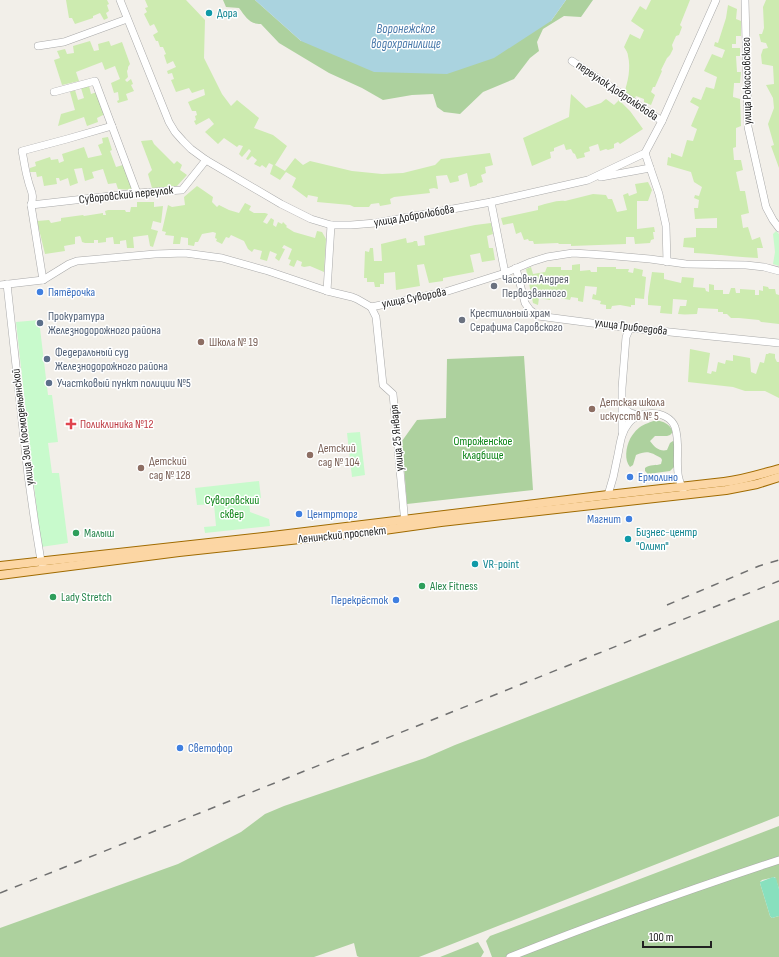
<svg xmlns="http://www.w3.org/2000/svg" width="779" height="957" viewBox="0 0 779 957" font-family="'Sofia Sans Condensed',sans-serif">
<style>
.grass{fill:#cdebb0}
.forest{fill:#add19e}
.park{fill:#c8facc}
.pitch{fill:#88e0be}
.water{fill:#aad3df}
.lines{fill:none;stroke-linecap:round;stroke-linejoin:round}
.minor-casing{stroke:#a9a9a9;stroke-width:8}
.major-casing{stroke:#a06b00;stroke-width:10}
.minor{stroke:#fff;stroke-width:7}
.major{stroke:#fcd6a4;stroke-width:8}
.rail{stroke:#707070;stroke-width:1.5;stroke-dasharray:8 8;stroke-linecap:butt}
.culture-dot{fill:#0f9aa8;stroke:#fff;stroke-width:1.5}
.worship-dot{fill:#6b7280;stroke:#fff;stroke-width:1.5}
.shop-dot{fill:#3f7fe0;stroke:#fff;stroke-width:1.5}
.service-dot{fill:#5c6f8a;stroke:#fff;stroke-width:1.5}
.education-dot{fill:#8d6e63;stroke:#fff;stroke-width:1.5}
.health-dot{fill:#e0444e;stroke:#fff;stroke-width:1.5}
.leisure-dot{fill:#2e9e5b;stroke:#fff;stroke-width:1.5}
.labels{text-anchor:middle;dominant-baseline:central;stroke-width:3;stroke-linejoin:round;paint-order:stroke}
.culture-label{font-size:12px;fill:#0d838f;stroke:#fff;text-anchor:start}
.street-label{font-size:12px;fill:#222;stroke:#fff}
.worship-label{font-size:12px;fill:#5b616d;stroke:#fff;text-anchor:start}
.shop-label{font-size:12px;fill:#366cbe;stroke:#fff;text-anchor:start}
.service-label{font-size:12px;fill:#4e5e75;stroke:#fff;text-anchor:start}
.education-label{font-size:12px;fill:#785e54;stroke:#fff;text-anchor:start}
.health-label{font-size:12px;fill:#be3a42;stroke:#fff;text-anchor:start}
.park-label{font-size:12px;fill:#0c8416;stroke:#fff}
.leisure-label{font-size:12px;fill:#27864d;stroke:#fff;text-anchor:start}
.water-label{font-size:13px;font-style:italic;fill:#4a7aab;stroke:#fff}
</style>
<rect width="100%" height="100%" fill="#f2efe9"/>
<g class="grass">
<path d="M66,0H107L109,4L107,5L109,11L106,13L108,18L104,20L100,13L93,16V18L75,24L72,18H69Z"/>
<path d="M145,0H186L205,20L204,58L222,94L231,106L237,100L259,118L254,128L273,135L287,146L275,165L285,171L295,158L303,165L310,161L352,171L382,174L403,173L435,165L441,159L490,153L493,165L485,167L486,173L481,175L483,182L477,184V185L470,187L467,173L458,176L459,181L450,183L447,175L436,176L438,189L434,188L429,189L430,193L394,197L390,199L391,204L380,206L379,203L371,204L369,207H354L350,205L317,202L318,197L308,195L307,198L292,187L296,178L286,172L280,180L270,174L273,165L269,163L266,168L262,165L260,167L254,164L257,160L252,156L248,160L246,159L251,151L249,149L242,157L239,154L243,146L239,145L237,147L224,138L218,144L205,132L214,124L209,118L196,125L194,121L196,120L195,116L197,115L196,111H192L188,102L205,95L204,89L192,93L189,88L176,92L171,80L174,79L172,73L168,74L167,71L176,67L173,61L167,64L164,55L166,54L163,47H160L158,41H156L153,35L158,32L154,24L150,26L144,14L147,12L145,8L148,7Z"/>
<path d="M651,0H690L680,25L682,27L679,35L676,36L672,45L673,49L670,55L667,58L661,70L662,71L655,87H653L651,92L655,95L651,105L644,102V99L636,96L634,100L624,93C628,82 631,68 628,56C628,53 626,50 624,47L630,34L640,39L644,30L631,21L640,6L646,10Z"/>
<path d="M766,0H779V168L771,146L774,145L768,124L774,108L773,98L766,85L774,84L773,66L762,64L761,55L763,49L768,48L766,43L761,42L759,34H762L764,28L763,7Z"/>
<path d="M728,5L737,9L736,19L741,21V36H736V44H732V48H740V56H736L737,72H741L740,83H734C734,88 733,92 733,97L740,99L741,126L736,128V147L733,148L734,160H741L743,170L736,172L740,191H745L749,213L741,215L743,228L748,227L752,240L760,237L763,248H757L758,258C736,257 715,254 694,253V248L683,247L684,238L696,237V228H717V218L695,219L694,208H698L699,200L694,198L695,195L699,196L702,187L694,182L691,172L667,165L668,157L671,158V153L682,157L687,140L693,141L697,129L691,126L699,107L690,102L693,97L701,100L706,87L714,89L717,77L704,71L712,54L722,58L725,50L714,46L715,42L718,43L726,18Z"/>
<path d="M90,41L94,51L99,50L98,44L109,41L111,46L122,42L130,64L128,67V69L127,71L128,77L125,80L127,82L131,79L133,84L131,85L134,91L126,94L128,100L118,103L117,101L119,100L118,92L114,93L111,83L120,79L115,66L105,70L102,62L76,72L79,81L62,85L54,60L60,58L57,51L65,49L67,54L74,53L73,46Z"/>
<path d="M89,86L91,94L97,92L105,114L97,118L98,122L87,126L84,117L58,126L61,114L75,110L70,92L75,90L78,100L84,98L81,88Z"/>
<path d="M571,94L586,108L601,103L606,99L614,105L619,100L630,111L643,129L620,144L618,142L614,144V148L608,150L606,149L600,151L598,144L589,147L590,151L584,153L585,157L577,159L575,154L573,153L571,149L566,150L564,144L554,148V151L550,152L551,158L532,166L523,138L569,117Z"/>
<path d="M108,137L112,150L110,151L116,167L123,165L132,190L118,189L116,183L108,184L103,169L92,172L94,178L85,181L82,168L74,169L78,183L70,186L68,178L60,181L59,178H56L57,184L44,186L42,176L37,177L36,172H30V168L36,166L35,162L50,157L51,160L58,159L59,163L64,161L62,154L84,147L88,158L102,155L98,145L103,143L102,138Z"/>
<path d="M152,140L154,144L174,164L177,161L182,165L180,170L187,175L177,186L152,188L148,174L152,170L141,141Z"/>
<path d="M648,182L652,190L648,201H637V229L654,227L655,232H653L654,239L651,240L650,243L635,244L634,237H626V244L571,246V244H559L558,243L534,244L533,241H529L528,239L524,240L521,232L516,234L513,223L503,225L501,218L538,210V206C547,204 556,200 565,201L593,194L606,195L608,199H612L617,212L627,210L623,195L628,193L629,196L637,193L635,184Z"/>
<path d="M197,186L213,197L212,202L217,207L219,205L229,210L239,213L245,203L251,206L249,210L254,213H265L268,214L263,222L267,224L271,218L274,220L273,225L276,227L278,222L282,224L283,222L287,226L286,227L294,232L315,238L317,231L322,232L326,239L324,272L310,266L304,267L301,266L302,262L297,260L294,267L289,265L291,260L288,259L292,249L284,245L282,248L285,249L279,261L275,258L277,254L270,251L267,261L260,259L262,251L254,249L252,252L248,249L244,241L231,235L229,238L226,237L222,244L216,241L217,239L215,238L216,233L213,232L202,234L198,242H195L194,246L188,245V238L181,237L180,244H173L174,236L165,235L166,232L162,231L168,205L172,207L185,205L184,197Z"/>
<path d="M137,202H154V207L163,206L161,223L153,221L151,229L158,231L153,247L150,246L148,235L133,237L134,248H127L126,240L120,241V244H114L113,237L106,238V242L98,243V240H94V243H85L82,242L81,238L80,236L75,237V244L64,246L65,251L45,254L37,221L49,220L51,223L61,221V218L83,215L84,216L103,213V215H106L105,211L108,210H125L126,212H130L131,207H137Z"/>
<path d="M491,223L493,234L487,236L489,248H493L495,260L482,262L480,253L470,255L474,272L443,278V281L429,283L424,264L417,265L420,286L396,290L395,272L384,273V284H380V287H375L374,282H367V278H364L365,251L369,252L370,248H373L374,261H382L381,244L406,238L407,243L413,242L414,241H417L418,246L425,245L424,236L475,225Z"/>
<path d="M580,264V271L590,270L591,272H597V267H616V269H629L628,272L633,273L634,268L643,270L642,276L646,277L644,299L635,298V305H631V307L620,305L612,306L611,309H606V305L600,304L601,301L592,299L593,294L596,295L597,287L585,286L583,302L578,301V298L571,297L570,300L551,296L550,300L539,298L538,305L533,303L526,269L531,267L533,274L545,272L547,267H561V270H572V265Z"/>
<path d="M652,272L664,273V279L681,283L682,277L694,278L693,287L705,288L706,291L709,292V284L714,285V290H723V294H729L731,288H735L736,293H740V289L755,290V295H759V290L763,291V286L768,287L769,289H775L776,294L779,295V324L761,322L759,320L739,318H731L727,314H723V312H718V309L698,308L697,314C691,314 685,315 678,314L680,306H686L687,300L673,299L672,314L660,313L661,306L648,305V297Z"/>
<path d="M690,349L710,353L707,373L711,374L712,371L716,372L718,362L725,364L726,360L733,361V355L750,358L751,372L756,374L760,362L764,363L766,354H768L769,353L775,354V358L777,362H779V398L765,391H745L733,387L688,382Z"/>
</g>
<g class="forest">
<path d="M223,0H255L301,41L551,21L566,0H593L581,17L564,16L543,29L537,42L539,51L530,58L514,79L483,92L460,114L444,112L437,107L433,94L412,95L383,100L362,88L329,73L279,43L261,24C249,24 246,17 239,8L226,7Z"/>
<path d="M524,356L533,490L407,504L402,441L417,420L446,418L447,359Z"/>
<path d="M656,420C664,422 669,423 673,432L670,435L667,436H655L650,441C654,447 660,452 667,450L670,443L673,441L675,442L676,465L670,471L648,474L645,471V468C650,464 656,466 661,464L662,460L661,458C651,452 647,450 636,455L633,465L630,467C624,460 626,447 630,439C632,435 637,429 640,427C644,424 651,422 656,420Z"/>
<path d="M779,620V816L419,957H359L357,956L354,943L314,957H0V928L178,864L241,832L265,814L284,806L425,758L455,745Z"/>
<path d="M779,826V889L775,877L762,880L760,882V883L770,916L772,918L779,916V957H492L486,941L490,936Z"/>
<path d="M478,942L484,952L481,957H440Z"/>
</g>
<g class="park">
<path d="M776,231L779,234V266L773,264L775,252L773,234Z"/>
<path d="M39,320L48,395H52L58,442L48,443L52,473H59L68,543L41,547L16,322Z"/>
<path d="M360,432L365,475L352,477L347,433Z"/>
<path d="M259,481L261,498L249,500L250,512L269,519L270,526L205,533L204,527L216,526L214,504L197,505L195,488Z"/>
</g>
<path class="pitch" d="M773,877L776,878L779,889V916L772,918L770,916L760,883V882Z"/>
<path class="water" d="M255,0H566L551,21L494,58L447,74L374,72L301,41Z"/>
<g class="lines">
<g class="minor-casing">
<g id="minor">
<path d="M120,0L169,122L175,132L183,141L191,149L206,160L281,204L311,219L331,225H351L376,223L491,202L588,180L645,153L662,121L716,0"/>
<path d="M745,0L748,127L766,207L773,220L779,228"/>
<path d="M38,46L64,42L127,19"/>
<path d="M572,61L662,121"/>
<path d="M54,92L95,81L137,193"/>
<path d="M645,153L659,194L666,226L667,262"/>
<path d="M601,177L650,168"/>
<path d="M491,202L505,273"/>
<path d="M31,205L137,193L182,190L206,160"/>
<path d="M516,268L525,303L530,310L538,316L630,328L779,343"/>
<path d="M43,280L31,205C35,194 30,190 28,180C25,170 24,160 22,151L67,139L112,126"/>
<path d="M7,284L28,475L35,524L41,561L43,566"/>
<path d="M0,285L43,280L69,264L77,261L155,254L185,253L222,258L268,271L327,291L352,297L357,299L371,307L445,292L505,273L531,262L547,257L573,253L604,255L650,259L686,264L746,265L764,267L779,271"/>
<path d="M327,291L331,225"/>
<path d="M371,307L376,317L383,385L393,394L405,524"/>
<path d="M622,405C627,413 632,414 640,415"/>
<path d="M622,432V388L626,337L630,328"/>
<path d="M608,495C612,483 615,471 617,459C620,447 620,434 628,424C637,410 668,409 675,427C680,442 676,457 678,473C678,478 681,485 683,490"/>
<path d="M510,957C598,922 688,890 779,860"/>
</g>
</g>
<g class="major-casing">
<g id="major">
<path d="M0,566L272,536L608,495L724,482C743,480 761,474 779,469"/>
<path d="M0,575L179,552L384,530L441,522L726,490L757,484L779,477"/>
</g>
</g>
<use href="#minor" class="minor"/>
<use href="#major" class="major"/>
<g class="rail">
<path d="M667,605L759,566L779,560"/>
<path d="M0,893L779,581"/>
</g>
</g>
<g class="culture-dot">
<circle cx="209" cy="13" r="4"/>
<circle cx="628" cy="539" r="4"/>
<circle cx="475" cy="564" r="4"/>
</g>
<g class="worship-dot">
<circle cx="494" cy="286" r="4"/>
<circle cx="462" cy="320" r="4"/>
</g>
<g class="shop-dot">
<circle cx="40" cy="292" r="4"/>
<circle cx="630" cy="477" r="4"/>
<circle cx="299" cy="514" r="4"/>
<circle cx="629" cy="519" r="4"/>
<circle cx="396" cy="600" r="4"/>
<circle cx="180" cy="748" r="4"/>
</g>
<g class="service-dot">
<circle cx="40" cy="323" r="4"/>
<circle cx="47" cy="359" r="4"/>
<circle cx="49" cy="383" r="4"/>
</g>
<g class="education-dot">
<circle cx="201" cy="342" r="4"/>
<circle cx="592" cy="409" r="4"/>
<circle cx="310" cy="455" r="4"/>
<circle cx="141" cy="468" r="4"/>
</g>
<path class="health-dot" d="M69 418h4v4h4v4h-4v4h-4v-4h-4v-4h4z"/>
<g class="leisure-dot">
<circle cx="76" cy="533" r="4"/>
<circle cx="422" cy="586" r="4"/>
<circle cx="53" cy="597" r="4"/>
</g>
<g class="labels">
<g class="culture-label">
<text x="217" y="13">Дора</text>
<text x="636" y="532">Бизнес-центр<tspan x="636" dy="14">"Олимп"</tspan></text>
<text x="483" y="564">VR-point</text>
</g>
<g class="street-label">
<text transform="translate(747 81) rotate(-91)">улица Рокоссовского</text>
<text transform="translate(617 91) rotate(34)">переулок Добролюбова</text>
<text transform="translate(126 195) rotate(-6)">Суворовский переулок</text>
<text transform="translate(414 216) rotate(-10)">улица Добролюбова</text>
<text transform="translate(414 298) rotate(-11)">улица Суворова</text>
<text transform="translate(631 327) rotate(7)">улица Грибоедова</text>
<text transform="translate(23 427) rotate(-97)">улица Зои Космодемьянской</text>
<text transform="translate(397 438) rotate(-95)">улица 25 Января</text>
<text transform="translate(342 535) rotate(-6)">Ленинский проспект</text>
</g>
<g class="worship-label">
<text x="502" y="279">Часовня Андрея<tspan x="502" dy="14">Первозванного</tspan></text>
<text x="470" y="313">Крестильный храм<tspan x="470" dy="14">Серафима Саровского</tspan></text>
</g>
<g class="shop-label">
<text x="48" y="292">Пятёрочка</text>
<text x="638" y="477">Ермолино</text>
<text x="307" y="514">Центрторг</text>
<text x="621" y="519" text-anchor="end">Магнит</text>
<text x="388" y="600" text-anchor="end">Перекрёсток</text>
<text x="188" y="748">Светофор</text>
</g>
<g class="service-label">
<text x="48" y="316">Прокуратура<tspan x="48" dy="14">Железнодорожного района</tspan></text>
<text x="55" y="352">Федеральный суд<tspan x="55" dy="14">Железнодорожного района</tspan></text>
<text x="57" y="383">Участковый пункт полиции №5</text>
</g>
<g class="education-label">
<text x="209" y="342">Школа № 19</text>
<text x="600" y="402">Детская школа<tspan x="600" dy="14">искусств № 5</tspan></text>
<text x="318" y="448">Детский<tspan x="318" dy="14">сад № 104</tspan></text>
<text x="149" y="461">Детский<tspan x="149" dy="14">сад № 128</tspan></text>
</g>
<g class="health-label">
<text x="80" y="424">Поликлиника №12</text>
</g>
<g class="park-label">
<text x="483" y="441">Отроженское<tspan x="483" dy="14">кладбище</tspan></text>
<text x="232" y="500">Суворовский<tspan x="232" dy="14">сквер</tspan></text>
</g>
<g class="leisure-label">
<text x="84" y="533">Малыш</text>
<text x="430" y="586">Alex Fitness</text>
<text x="61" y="597">Lady Stretch</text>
</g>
<g class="water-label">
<text x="406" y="29">Воронежское<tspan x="406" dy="15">водохранилище</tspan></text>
</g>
</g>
<path d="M643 941v6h68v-6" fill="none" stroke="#222222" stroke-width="2"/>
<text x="649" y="941" font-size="12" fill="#222222" stroke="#ffffff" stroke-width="3" paint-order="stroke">100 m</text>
</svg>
